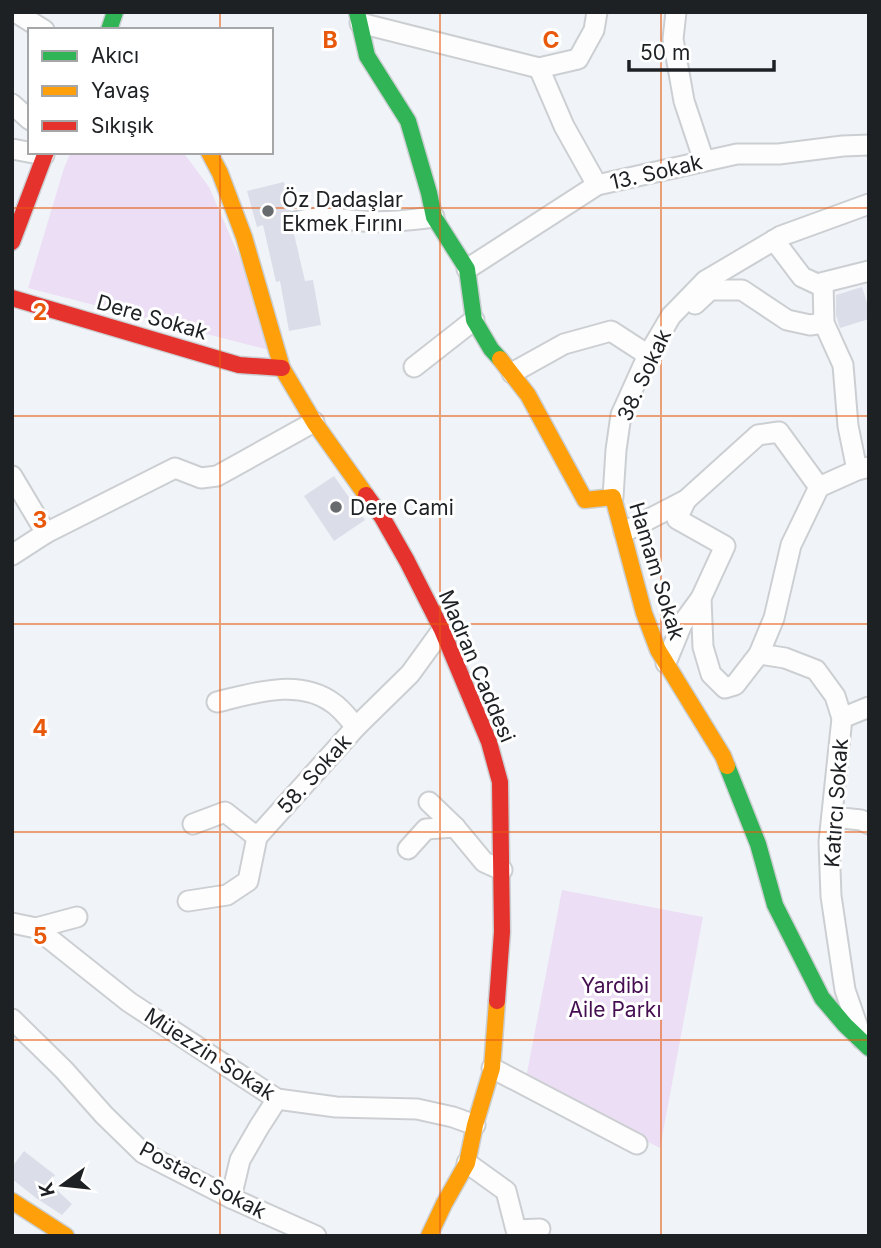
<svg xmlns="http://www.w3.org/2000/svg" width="881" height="1248" viewBox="0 0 881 1248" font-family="Inter,sans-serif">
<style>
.green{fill:#ecdef4}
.building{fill:#dbdde8}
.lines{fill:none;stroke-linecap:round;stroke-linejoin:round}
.street-casing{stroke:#cccfd2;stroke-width:23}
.fast-casing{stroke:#cccfd2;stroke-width:19}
.slow-casing{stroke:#cccfd2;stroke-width:19}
.jam-casing{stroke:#cccfd2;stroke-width:19}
.street{stroke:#fdfdfe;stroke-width:19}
.fast{stroke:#30b455;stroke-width:16}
.slow{stroke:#ff9f0a;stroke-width:16}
.jam{stroke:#e5322d;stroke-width:16}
.grid{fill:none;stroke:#e8590c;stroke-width:2;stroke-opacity:0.55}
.poi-dot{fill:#686b6e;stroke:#fff;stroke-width:2.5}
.labels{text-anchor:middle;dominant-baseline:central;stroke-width:6;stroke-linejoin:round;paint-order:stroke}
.street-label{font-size:21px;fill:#1e2124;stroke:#fff}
.poi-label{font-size:21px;fill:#1e2124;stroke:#fff;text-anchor:start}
.park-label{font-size:21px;fill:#450f52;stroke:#fff}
.grid-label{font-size:23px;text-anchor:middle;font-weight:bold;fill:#e8590c;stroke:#fff;stroke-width:6;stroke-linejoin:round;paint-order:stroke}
</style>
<rect width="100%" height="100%" fill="#f0f4f8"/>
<g class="green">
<path d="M71,152H183L209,187L246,272L269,350L28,288L64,168Z"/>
<path d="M562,890L703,917L660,1148L526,1078Z"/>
</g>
<g class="building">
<path d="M284,182L291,211L284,218L283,225L287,231L294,234L305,281L313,280L321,325L289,331L280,281L276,282L263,225L257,227L247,191Z"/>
<path d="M862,287L869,309V319L840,328L836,315V295Z"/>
<path d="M334,476L365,520L334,541L304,496Z"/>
<path d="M24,1151L55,1175L49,1183L72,1204L62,1215L36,1198L12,1179V1167Z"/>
</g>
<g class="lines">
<g class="street-casing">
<g id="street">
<path d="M15,12L44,30"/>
<path d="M676,12L673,39L684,101L704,161"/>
<path d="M360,23L539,68L578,59L594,30L597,12"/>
<path d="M539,68L564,126L597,185"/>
<path d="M12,104L30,120"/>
<path d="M12,149L44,155"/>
<path d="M295,222C321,215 336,219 362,221C386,223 410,220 434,217"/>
<path d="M774,240L802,277L817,284L869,271"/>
<path d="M467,269L597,185L737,154H779L843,146L869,145"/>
<path d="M823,283L824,323L843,365L848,426L857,470"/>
<path d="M695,304L710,290H742L787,320L810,325L824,323"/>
<path d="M414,367L474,320"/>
<path d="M512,373L564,344L611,331L648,355L655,347"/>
<path d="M12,476L46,533"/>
<path d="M613,497L616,450L621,415L648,355L671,316L705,281L781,236L869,204"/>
<path d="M624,532L686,500L758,435L779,432L819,487"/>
<path d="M12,555L46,533L175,468L201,478L217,476L314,422"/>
<path d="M701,598L703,647L711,674L725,688L735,685L759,654L774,618L791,545L819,487L857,470L869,467"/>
<path d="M759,654L785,658L816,670L835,696L842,718L829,842L831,896L845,990L862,1039"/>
<path d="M666,663L682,624L701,598L725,546L677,519L686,500"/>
<path d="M217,702C254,693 299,678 333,703C342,709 349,719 356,727"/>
<path d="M842,718L869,707"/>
<path d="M429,802L455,827L484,862L502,870"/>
<path d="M832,817L861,820L869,824"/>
<path d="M193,824L225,812L257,837"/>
<path d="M408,849L426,829L455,827"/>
<path d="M188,901L227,895L248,881L257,837L356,727L410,674L442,630"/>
<path d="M12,923L36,928L129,1002L277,1099L336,1107L417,1109L453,1117L475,1125"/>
<path d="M36,928L77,917"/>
<path d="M12,1019L64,1070L104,1115L143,1153L231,1198L316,1236"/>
<path d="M492,1068L637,1144"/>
<path d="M467,1163L506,1191L516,1230L540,1229"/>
<path d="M231,1198L240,1160L259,1127L277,1099"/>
</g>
</g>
<g class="fast-casing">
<g id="fast">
<path d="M357,12L367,56L408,121L429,193L434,217L467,269L474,320L491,349L500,359"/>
<path d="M109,30L115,12"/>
<path d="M727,766L758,844L775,905L822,998L845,1025L869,1048"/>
</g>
</g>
<g class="slow-casing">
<g id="slow">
<path d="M209,152L220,173L244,237L282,368L314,422L366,495"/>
<path d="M500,359L528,395L585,500L613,497L644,613L658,650L723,756L727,766"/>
<path d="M12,1201L66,1236"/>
<path d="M429,1236L444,1204L467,1163L475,1125L492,1068L497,1001"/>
</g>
</g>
<g class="jam-casing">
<g id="jam">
<path d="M12,242L46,152"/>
<path d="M12,298L239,365L282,368"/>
<path d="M366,495L382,517L407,561L442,630L489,742L500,782L502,932L497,1001"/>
</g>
</g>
<use href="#street" class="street"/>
<use href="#fast" class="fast"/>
<use href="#slow" class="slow"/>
<use href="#jam" class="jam"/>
</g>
<path class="grid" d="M220,12V30M440,12V1236M661,12V1236M220,152V1236M12,208H869M12,416H869M12,624H869M12,832H869M12,1040H869"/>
<g class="poi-dot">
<circle cx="268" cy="211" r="7"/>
<circle cx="336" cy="507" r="7"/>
</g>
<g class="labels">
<g class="street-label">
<text transform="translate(656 172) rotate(-13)">13. Sokak</text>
<text transform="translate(152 317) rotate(16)">Dere Sokak</text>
<text transform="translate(644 375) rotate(-65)">38. Sokak</text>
<text transform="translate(657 571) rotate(73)">Hamam Sokak</text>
<text transform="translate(477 666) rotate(67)">Madran Caddesi</text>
<text transform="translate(314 774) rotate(-48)">58. Sokak</text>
<text transform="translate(836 803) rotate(-86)">Katırcı Sokak</text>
<text transform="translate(210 1054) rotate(33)">Müezzin Sokak</text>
<text transform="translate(203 1180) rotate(28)">Postacı Sokak</text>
</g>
<g class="poi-label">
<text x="282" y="199">Öz Dadaşlar<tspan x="282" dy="24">Ekmek Fırını</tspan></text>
<text x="350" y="507">Dere Cami</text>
</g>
<g class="park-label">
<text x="615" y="985">Yardibi<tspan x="615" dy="24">Aile Parkı</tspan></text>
</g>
</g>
<g class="grid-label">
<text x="330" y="48">B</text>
<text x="551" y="48">C</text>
<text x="40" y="320">2</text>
<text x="40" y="528">3</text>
<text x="40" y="736">4</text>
<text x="40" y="944">5</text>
</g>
<rect width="881" height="1248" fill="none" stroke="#1e2124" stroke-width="28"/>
<rect x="28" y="28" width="245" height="126" fill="#ffffff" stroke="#a5a6a7" stroke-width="2"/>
<rect x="42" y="51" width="35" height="10" fill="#30b455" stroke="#a5a6a7" stroke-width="2"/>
<text x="91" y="63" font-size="21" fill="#1e2124">Akıcı</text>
<rect x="42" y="86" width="35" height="10" fill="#ff9f0a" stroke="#a5a6a7" stroke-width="2"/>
<text x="91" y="98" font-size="21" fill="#1e2124">Yavaş</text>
<rect x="42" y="121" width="35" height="10" fill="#e5322d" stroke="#a5a6a7" stroke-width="2"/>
<text x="91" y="133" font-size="21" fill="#1e2124">Sıkışık</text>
<g transform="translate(63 1185) rotate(255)" stroke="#ffffff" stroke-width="5" paint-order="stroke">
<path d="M0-5L12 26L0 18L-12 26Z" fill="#1e2124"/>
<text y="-10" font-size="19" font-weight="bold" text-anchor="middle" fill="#1e2124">K</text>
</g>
<path d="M629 60v10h145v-10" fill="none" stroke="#1e2124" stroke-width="3.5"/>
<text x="640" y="60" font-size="21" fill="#1e2124" stroke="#ffffff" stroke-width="5" paint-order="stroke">50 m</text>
</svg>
